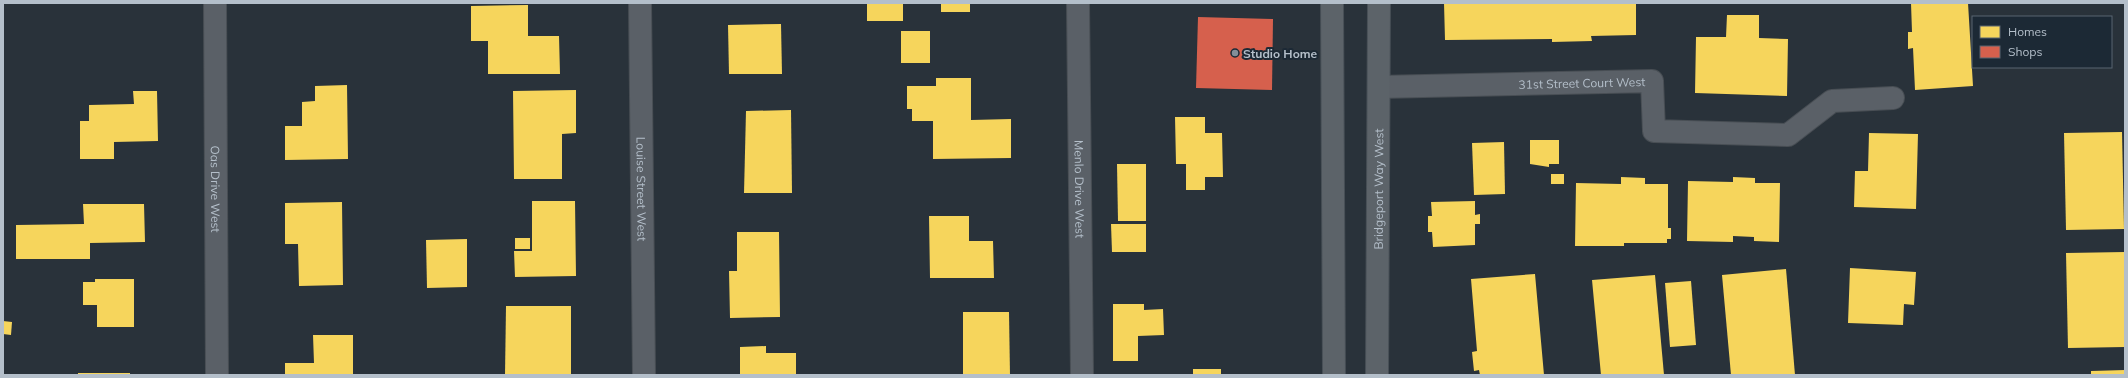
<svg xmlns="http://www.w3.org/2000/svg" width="2128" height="378" viewBox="0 0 2128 378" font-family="Mulish,sans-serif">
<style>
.homes{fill:#f6d55c}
.shops{fill:#d6604d}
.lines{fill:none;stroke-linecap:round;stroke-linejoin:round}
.street-casing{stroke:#484e54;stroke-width:24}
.primary-casing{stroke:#474f56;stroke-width:24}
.street{stroke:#5a6067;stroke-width:22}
.primary{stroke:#5c6369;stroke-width:22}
.poi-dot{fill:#838e98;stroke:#1c2935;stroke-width:1.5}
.labels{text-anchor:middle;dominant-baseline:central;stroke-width:4;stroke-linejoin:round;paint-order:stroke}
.poi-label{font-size:12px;font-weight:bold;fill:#b4bfca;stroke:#1c2935;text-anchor:start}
.street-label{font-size:12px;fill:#b4bfca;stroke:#1c2935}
</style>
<rect width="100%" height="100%" fill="#29323a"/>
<g class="homes">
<rect x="867" y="3" width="36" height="18"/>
<rect x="941" y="3" width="29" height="9"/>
<path d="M1444,3H1636V35L1591,36L1592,41L1552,42V39L1445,40Z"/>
<path d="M1911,3H1968L1973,86L1915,90L1913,48L1908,49V32H1912Z"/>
<path d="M528,5V36H559L560,74H488V41H471V6Z"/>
<path d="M1727,15H1759V38L1788,39L1787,96L1695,93L1696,37H1726Z"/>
<path d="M781,24L782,74H729L728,25Z"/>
<rect x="901" y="31" width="29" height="32"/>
<path d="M936,78H971V120L1011,119V158L933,159V121H912V109H907V86H936Z"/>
<path d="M347,85L348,159L285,160V126H302V102L315,101V86Z"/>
<path d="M576,90V133L562,134V179H514L513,91Z"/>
<path d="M133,91H157L158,141L114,142V159H80V121H89V105L134,104Z"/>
<path d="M791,110L792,193H744L746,111Z"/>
<path d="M1175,117H1205V133H1222L1223,177H1205V190H1186V164H1176Z"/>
<path d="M2122,132L2124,229L2066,230L2064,133Z"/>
<path d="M1869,133L1918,134L1916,209L1854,207L1855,171H1868Z"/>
<path d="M1530,140H1559V164H1549V167L1530,164Z"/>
<path d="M1504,142L1505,194L1474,195L1472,143Z"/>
<path d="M1117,164H1146V221H1118Z"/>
<rect x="1551" y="174" width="13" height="10"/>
<path d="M1621,177L1645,178V184H1668V228H1671V239H1667V243H1624V246H1575L1576,183L1621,184Z"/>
<path d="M1733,177L1755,178V183H1780L1779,242L1754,241V237L1733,236V242L1687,241L1688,181L1733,182Z"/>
<path d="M532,201H575L576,276L515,277L514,251H532Z"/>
<path d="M1475,201V215L1480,214V224H1475V245L1433,247L1432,232H1428V216H1432L1431,202Z"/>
<path d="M342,202L343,285L299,286L298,244H285V203Z"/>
<path d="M83,204H144L145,242L90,243V259H16V225L84,224Z"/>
<path d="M929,216H969V241H993L994,278H930Z"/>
<path d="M1111,224H1146V252H1112Z"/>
<path d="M737,232H779L780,317L730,318L729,271H737Z"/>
<rect x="515" y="238" width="15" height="11"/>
<path d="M467,239V287L427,288L426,240Z"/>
<path d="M2125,252V347L2068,348L2066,253Z"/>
<path d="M1850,268L1916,272L1914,305L1904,304L1903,325L1848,323Z"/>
<path d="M1786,269L1795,375H1731L1722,275Z"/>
<path d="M1535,274L1544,375H1480L1479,370L1474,371L1472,352L1477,351L1471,279Z"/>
<path d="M1655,275L1664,375H1601L1592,280Z"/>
<path d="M95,279H134V327H97V305H83V282H95Z"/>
<path d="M1691,281L1696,345L1670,347L1665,283Z"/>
<path d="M1113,304H1144V310L1163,309L1164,335L1138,336V361H1113Z"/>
<path d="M506,306H571V375H505Z"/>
<path d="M963,312H1009L1010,375H963Z"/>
<path d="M3,321L12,322L11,335L3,334Z"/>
<path d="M313,335H353V375H285V363H314Z"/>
<path d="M766,346V353H796V375H740V347Z"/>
<rect x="1193" y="369" width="28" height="6"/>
<path d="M2125,370V375H2091V371Z"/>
<rect x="78" y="373" width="52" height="2"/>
</g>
<path class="shops" d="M1198,17L1273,19L1272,90L1196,88Z"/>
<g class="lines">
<g class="street-casing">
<g id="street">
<path id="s1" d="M215,3L217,375"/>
<path id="s2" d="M640,3L644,375"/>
<path id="s3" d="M1078,3L1082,375"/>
<path id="s4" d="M1379,87L1652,81L1654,131L1788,135L1832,101L1893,98"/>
</g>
</g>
<g class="primary-casing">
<g id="primary">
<path d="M1332,3L1334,375"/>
<path id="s5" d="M1377,375L1379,3"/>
</g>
</g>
<use href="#street" class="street"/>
<use href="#primary" class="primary"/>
</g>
<circle class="poi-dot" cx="1235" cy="53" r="4"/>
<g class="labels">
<g class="poi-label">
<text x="1243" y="53">Studio Home</text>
</g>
<g class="street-label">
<text stroke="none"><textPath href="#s4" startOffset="203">31st Street Court West</textPath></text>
<text stroke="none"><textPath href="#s1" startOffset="186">Oas Drive West</textPath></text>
<text stroke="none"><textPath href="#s2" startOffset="186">Louise Street West</textPath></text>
<text stroke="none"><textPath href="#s3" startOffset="186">Menlo Drive West</textPath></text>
<text stroke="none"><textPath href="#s5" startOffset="186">Bridgeport Way West</textPath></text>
</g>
</g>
<rect width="2128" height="378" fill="none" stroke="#b4bfca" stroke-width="8"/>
<rect x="1972" y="16" width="140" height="52" fill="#1c2935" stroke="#596571"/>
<rect x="1980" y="26" width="20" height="12" fill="#f6d55c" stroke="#596571"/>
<text x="2008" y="36" font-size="12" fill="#b4bfca">Homes</text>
<rect x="1980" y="46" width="20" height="12" fill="#d6604d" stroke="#596571"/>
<text x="2008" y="56" font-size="12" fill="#b4bfca">Shops</text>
</svg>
